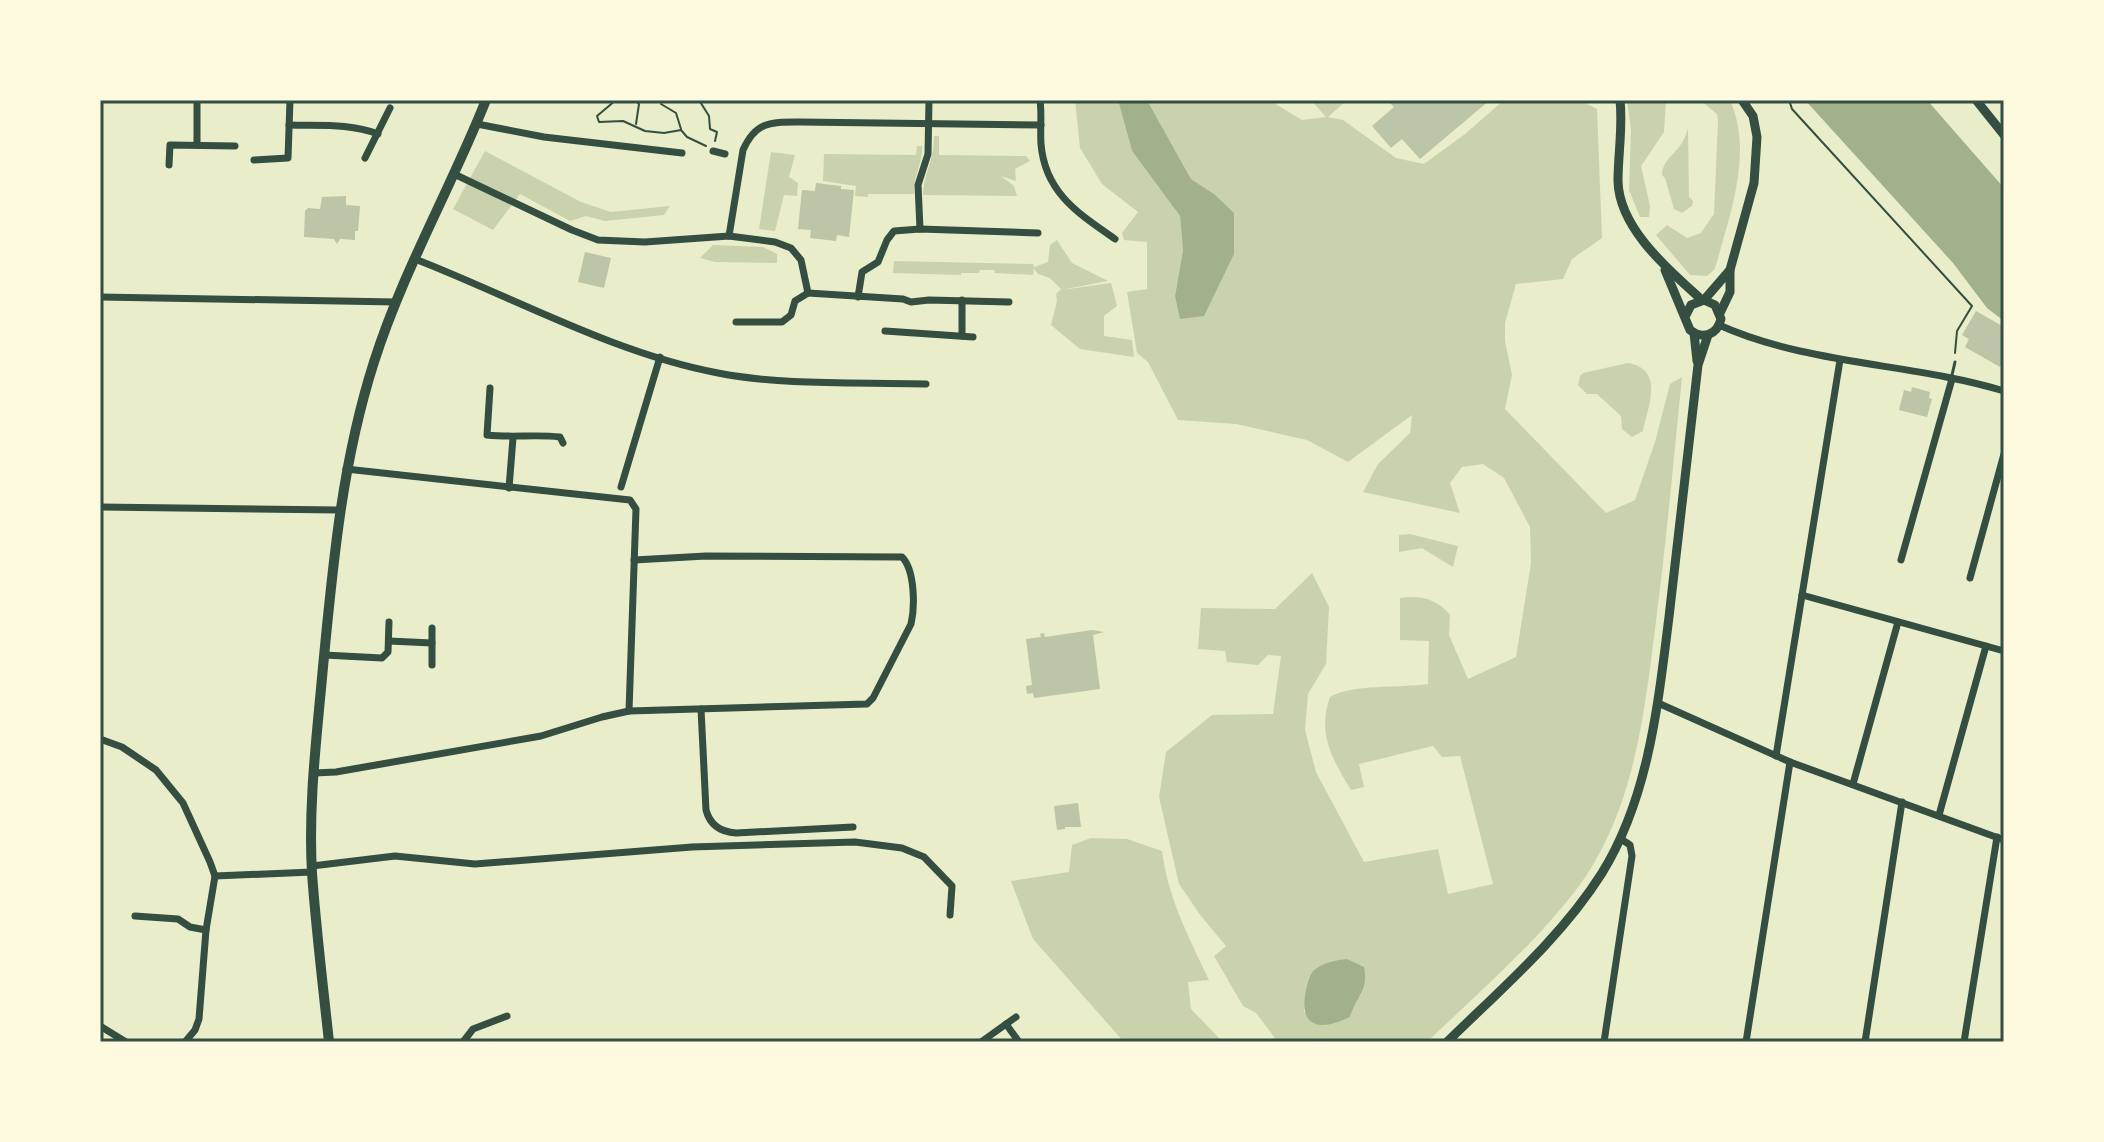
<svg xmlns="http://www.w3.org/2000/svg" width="2104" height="1142" viewBox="0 0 2104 1142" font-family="'Open Sans',sans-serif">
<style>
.green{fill:#cad2ad;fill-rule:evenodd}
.water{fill:#a3b18a}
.building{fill:#bcc5a7}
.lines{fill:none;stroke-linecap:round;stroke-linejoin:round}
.path{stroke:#344e41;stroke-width:2}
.service{stroke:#344e41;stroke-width:3}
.minor{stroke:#344e41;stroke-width:7}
.tertiary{stroke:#344e41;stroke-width:9}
.secondary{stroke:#344e41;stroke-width:10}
.neatline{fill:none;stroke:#344e41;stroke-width:3}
</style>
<rect width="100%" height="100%" fill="#e9edc9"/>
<g class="green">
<path d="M1075,100H1118L1132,151L1180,216L1183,250L1175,296L1181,319L1214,194L1191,179L1147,100H1269L1302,120L1326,117L1311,100H1347L1328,117L1343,120L1396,158L1424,164L1465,134L1504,100H1579L1597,109L1602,238L1572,259L1563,279L1516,284L1505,323V341L1512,375L1505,409L1606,513L1635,500L1655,442L1670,384L1682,377C1674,456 1667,535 1657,613C1645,708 1636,811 1576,890C1533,946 1478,993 1427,1042H1278L1256,1013L1243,1006L1214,956L1226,946L1201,916L1179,884L1159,797L1166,752L1212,715L1273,714L1281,656L1268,655L1258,665L1227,662L1225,651L1198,649L1201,608L1275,609L1312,573L1329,607L1326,664L1308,694L1305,730L1316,772L1364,862L1438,849L1448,894L1493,884L1460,756L1442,757L1433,746L1359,764L1364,787L1351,790C1332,759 1317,733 1330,697C1352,684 1400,688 1428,684L1429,641L1400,640V598C1421,595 1437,599 1450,615L1449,635L1468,679L1516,657L1531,563L1530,527L1504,478L1483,464L1462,467L1450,483L1460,513L1363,492L1378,464L1410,433L1412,415L1348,462L1307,440L1236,424L1178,420L1148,362L1137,353L1127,292L1147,289V242L1124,240L1122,233L1138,212L1102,184L1080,148ZM1309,977L1361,994L1353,1005L1350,1017L1304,1012Z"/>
<path d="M1627,100H1666L1664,132L1641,166L1650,206L1649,217H1640L1629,190L1631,130Z"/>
<path d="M1700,100H1730C1753,152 1731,210 1717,262L1714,270L1707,276L1690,275L1656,235L1667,225L1687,238L1701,233L1714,214L1718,120L1717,114Z"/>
<path d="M1688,128L1689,197L1693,201L1692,206L1682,213L1674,209L1665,178L1662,175C1663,155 1682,154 1688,128Z"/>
<path d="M934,136H939V155L1026,156L1030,161L1015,169L1016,181L1001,176L1014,186L1017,196L923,195C924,172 934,162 934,136Z"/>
<path d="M917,146H922C923,163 913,176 914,194H868V197L855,196L856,186L823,181L824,154L916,155Z"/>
<path d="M485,151L581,202L611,212L670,206L664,215L605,221L586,216L570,221L520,194L493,230L453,209Z"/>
<path d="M771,152L795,155L789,177L798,183L797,196L784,195L775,231L759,229Z"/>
<path d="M1057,240L1072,263L1108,281L1061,290L1111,283L1117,306L1104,316V336L1132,340L1134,357L1080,349L1051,325L1057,301L1056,294L1061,289L1050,278L1038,274L1034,269L1033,275L995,273L994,270H980L979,273H961V275L893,273L894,261L1033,264L1034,267L1048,262L1050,245Z"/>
<path d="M713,245L763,247L777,254V263L715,262L700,258Z"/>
<path d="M1628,363C1665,369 1648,407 1643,431L1632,437L1622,429L1621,416L1597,394H1587L1578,385L1580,376L1583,373Z"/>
<path d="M1410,534L1458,546L1453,567L1422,548L1399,552V535Z"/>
<path d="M1091,838L1127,839L1162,851C1168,898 1189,938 1209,980L1188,982L1191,1009L1223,1042H1124L1033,939L1011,881L1069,872L1072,845Z"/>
</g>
<g class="water">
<path d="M1118,100H1147L1191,179L1214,194L1234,213V254L1204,316L1180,319L1175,296L1183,250L1180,216L1132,151Z"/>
<path d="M1805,100H1927L2004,188V321L1987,308L1953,263Z"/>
<path d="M1347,959L1364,967C1369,991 1356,996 1350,1017C1321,1031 1298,1029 1306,990C1308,982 1309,973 1317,968C1326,962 1337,960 1347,959Z"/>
</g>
<g class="building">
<path d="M1387,100H1490L1420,159L1402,139L1391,148L1372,126L1394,107Z"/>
<path d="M816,183L841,186V189L854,190L849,237L837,235L836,241L810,238L811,230L798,229L802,190L815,191Z"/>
<path d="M346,196V205L360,206L358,231H355V240L340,239L337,244L334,239L304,237L305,211L308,208L320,209L322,197Z"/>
<path d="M585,252L611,258L604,288L578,282Z"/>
<path d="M1976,311L2004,327V360L2000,367L1965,347L1969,339L1962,335Z"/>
<path d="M1912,387L1930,392L1929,398L1932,399L1927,417L1899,410L1904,390L1911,392Z"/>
<path d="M1092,630L1104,632L1093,635L1100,689L1034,698L1033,693L1027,694L1026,686L1032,685L1026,639L1041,637L1040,634L1044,633L1045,637Z"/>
<path d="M1078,803L1081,827H1065V829L1057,830L1054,806Z"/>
</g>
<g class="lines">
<g class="path">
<path d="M616,100L597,116L599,122L623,121L645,131L664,133L681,130L687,137L706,146"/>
<path d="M635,100L639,104L636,124"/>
<path d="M699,100L709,116L710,129L717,132L715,141"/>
<path d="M1789,100L1792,109L1972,306L1957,331L1955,353"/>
<path d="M667,101L669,100"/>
<path d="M661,104L676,113L681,129"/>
</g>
<path class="service" d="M1952,375L1955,362"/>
<g class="minor">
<path d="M197,100V145"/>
<path d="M1040,100C1042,115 1040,129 1041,144C1045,193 1079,214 1115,239"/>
<path d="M477,124L544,137L682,153"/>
<path d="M289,125C319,126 350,123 378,134"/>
<path d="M713,151L725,154"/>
<path d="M365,158L390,108"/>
<path d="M254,160L288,158L290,100"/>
<path d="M169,165L170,145L235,146"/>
<path d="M454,174L572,230L598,240L645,242L729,236L775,242L791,248L801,260L808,293"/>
<path d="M920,229L918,185L928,154L929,100"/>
<path d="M729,236L743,150C756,121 771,122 800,122L1041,125"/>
<path d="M415,259C513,297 615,354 718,373C784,386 858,382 926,384"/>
<path d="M808,293L903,299L911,302L929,300L1009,302"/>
<path d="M100,297L396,302"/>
<path d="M858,297L862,272L878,262L887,240L894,231L920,229L1038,233"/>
<path d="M736,322H782L791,315L795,301L808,293"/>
<path d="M1719,325C1808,365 1912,363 2004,391"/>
<path d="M885,331L973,337"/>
<path d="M962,336V300"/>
<path d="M490,388L487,435C512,438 535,434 560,437L563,443"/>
<path d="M346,469L630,500L636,509L629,711"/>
<path d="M621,487L660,357"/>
<path d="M509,488L513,438"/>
<path d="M100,507L339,510"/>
<path d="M1901,560L1952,379"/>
<path d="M1970,578L2004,454"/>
<path d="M1802,595L2004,651"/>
<path d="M389,641L432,643"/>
<path d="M324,655L382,658L388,652L389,622"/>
<path d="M432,665V628"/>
<path d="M1658,703L1790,762L2004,840"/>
<path d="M701,709L706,810C710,825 720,832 736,833L853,827"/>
<path d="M100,739L122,747L156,770L183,803L210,862L215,876L206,930L199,1019L195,1030L185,1042"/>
<path d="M1776,756L1840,360"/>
<path d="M314,773L336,772L541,736L602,717L629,711L867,704L873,698L911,624C915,607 915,570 902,557L706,556L634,560"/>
<path d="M1853,784L1898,622"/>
<path d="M1939,815L1986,646"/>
<path d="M312,866L395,856L475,864L692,847L855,842L902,848L924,857L952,886L950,915"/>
<path d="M215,876L312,872"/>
<path d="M135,916L178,919L190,927L206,930"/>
<path d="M1006,1024L1019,1042"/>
<path d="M100,1026L126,1042"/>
<path d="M463,1042L473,1029L507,1016"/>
<path d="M981,1042L1016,1017"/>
<path d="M1604,1042L1632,856L1630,845L1621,839"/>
<path d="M1746,1042L1790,762"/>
<path d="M1865,1042L1902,802"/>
<path d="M1964,1042L1997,837"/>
</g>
<g class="tertiary">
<path d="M1620,100C1623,127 1618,154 1618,181C1619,229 1670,271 1702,300"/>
<path d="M1976,100L2004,135"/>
<path d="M1665,270L1690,330C1703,340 1717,335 1721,319L1715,305L1704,300L1691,305L1686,315"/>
<path d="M1704,300L1730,270"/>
<path d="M1720,313L1730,292V270L1754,183L1757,137L1753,116L1742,100"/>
<path d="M1694,333L1697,361"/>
<path d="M1447,1042C1501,989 1561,938 1602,873C1649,797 1658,704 1669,617C1679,533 1688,449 1698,365L1708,335"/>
</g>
<path class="secondary" d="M329,1042C323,986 316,929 312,873C308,804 317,735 323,667C333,563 342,462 374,362C403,271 451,188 486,100"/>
</g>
<rect width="2104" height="1142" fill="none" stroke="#fefae0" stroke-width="204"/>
<rect x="102" y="102" width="1900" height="938" class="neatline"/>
</svg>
